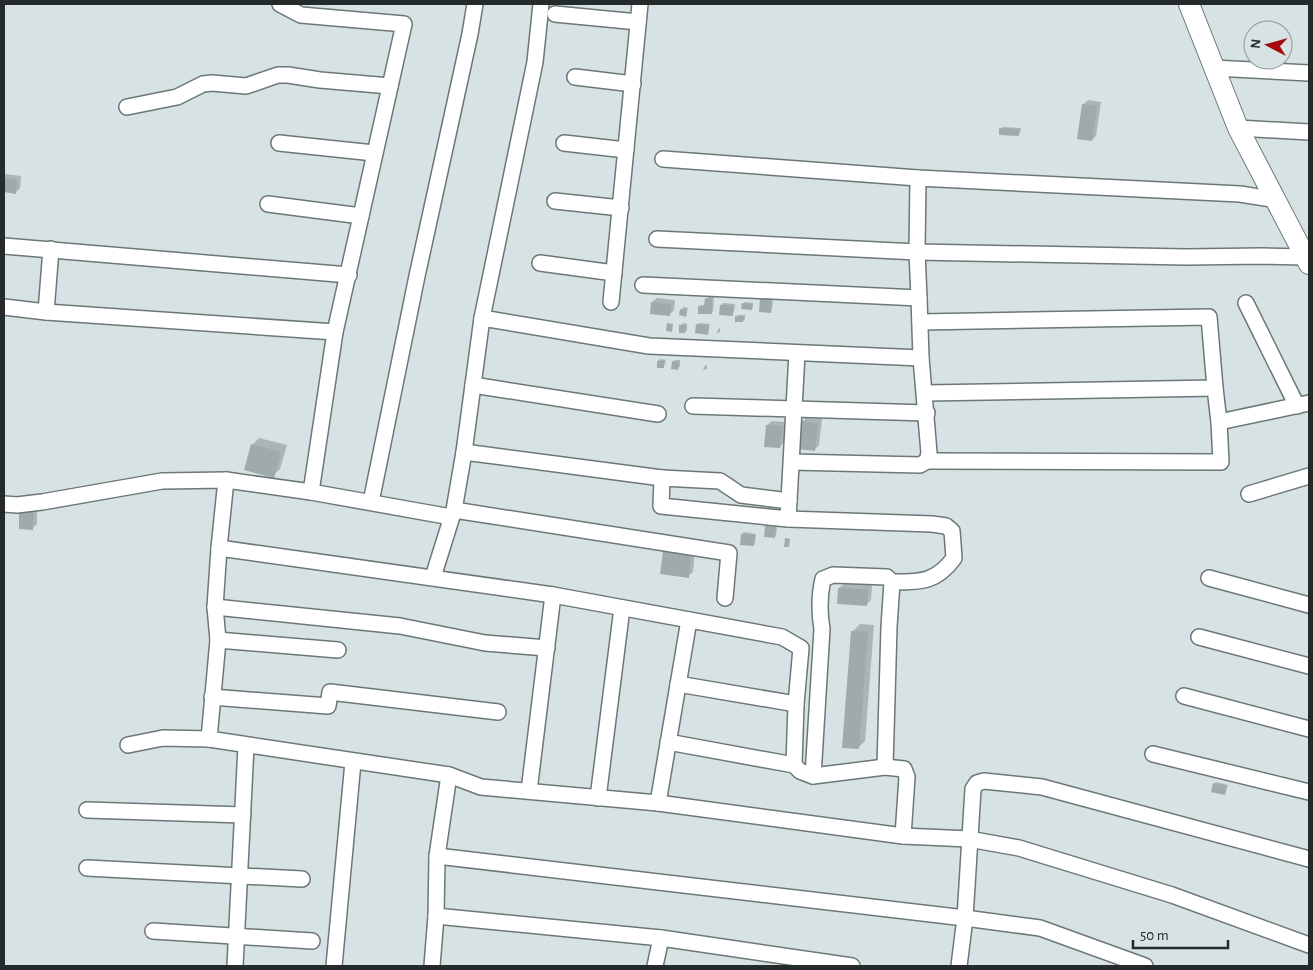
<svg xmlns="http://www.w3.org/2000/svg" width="1313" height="970" viewBox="0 0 1313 970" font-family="'Alegreya Sans',sans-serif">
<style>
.shadow{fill:#0003}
.building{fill:#9faaac}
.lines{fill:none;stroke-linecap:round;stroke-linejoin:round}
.street-casing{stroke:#6c7778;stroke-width:18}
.secondary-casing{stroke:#6c7778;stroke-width:22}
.street{stroke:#fff;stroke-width:15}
.secondary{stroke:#fff;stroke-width:20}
</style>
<rect width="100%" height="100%" fill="#d6e2e4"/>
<g class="shadow">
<path d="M1088,100L1101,102L1096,136L1092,140L1083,105Z"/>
<path d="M1003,127L1021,128L1020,133L1018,135L1001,128Z"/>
<path d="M4,174L21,176L20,188L15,193L4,191Z"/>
<path d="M708,297H714L713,311L711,313L699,307L701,305H706V299Z"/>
<path d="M763,297H773L772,310L770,312L761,299Z"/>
<path d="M657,298L675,300L674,310L669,315L652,302Z"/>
<path d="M745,302L753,303V307L751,309L743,304Z"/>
<path d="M723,303L735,304L734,312L732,314L721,305Z"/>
<path d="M683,307L688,308L686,315L680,314Z"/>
<path d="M738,315H745V319L743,321L736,317Z"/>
<path d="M683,323L687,324V330L685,332L681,325Z"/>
<path d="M699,323L710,324L707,333L697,325Z"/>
<path d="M719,328H720V332L716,334Z"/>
<path d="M660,359L666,360L665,365L663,367L658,361Z"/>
<path d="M675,360H680V366L678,368L673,362Z"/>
<path d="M705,365L707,366V369L703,370Z"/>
<path d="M806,418L822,419L819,445L815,449L802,422Z"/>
<path d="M772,421L786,422L784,442L780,447L767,425Z"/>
<path d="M259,438L287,445L280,469L273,476L252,445Z"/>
<path d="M37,504V524L33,528H20Z"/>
<path d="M768,524L777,525L776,535L774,537L766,526Z"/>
<path d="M744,532L756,534L755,543L753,545L742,534Z"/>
<path d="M668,547L695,551L693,572L688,576L664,552Z"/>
<path d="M844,584L872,585L871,600L867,604L839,588Z"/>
<path d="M860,624L874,625L865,741L858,748L853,631Z"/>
<path d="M1216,782L1228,785L1225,793L1214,784Z"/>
</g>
<g class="building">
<path d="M1082,104L1097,106L1092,141L1077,139Z"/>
<path d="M999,128L1019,129V136L999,135Z"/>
<path d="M4,178L17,180L16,194L4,192Z"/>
<path d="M705,298L712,299V314H698V306L704,307Z"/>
<path d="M760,298L772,299L771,313L759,312Z"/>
<path d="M651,302L671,304L670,316L650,314Z"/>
<path d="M742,303L752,304V310L741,309Z"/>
<path d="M720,305H733V316L719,315Z"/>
<path d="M680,309L687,310L686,317L679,315Z"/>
<path d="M735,316L744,317L743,322H735Z"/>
<path d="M667,323L673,324L672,332L666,331Z"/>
<path d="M696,324L709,326L708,335L695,333Z"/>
<path d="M679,325H686L685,333H679Z"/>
<rect x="657" y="361" width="7" height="7"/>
<path d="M672,361L679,362L678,370L671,369Z"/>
<path d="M800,421L818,423L815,451L798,449Z"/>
<path d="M766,425L782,426L780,448L764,447Z"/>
<path d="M251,444L281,452L274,478L244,470Z"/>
<path d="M19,508H34L33,530L19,529Z"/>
<path d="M765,526L776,527L775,538L764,537Z"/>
<path d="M741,534L755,535L754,546L740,545Z"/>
<path d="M785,538L790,539L789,547H784Z"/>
<path d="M663,551L691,555L689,578L660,574Z"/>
<path d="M838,588L868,589L867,606L837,604Z"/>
<path d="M851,631L868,632L859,749L842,748Z"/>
<path d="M1213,783L1227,786L1225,795L1211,792Z"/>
</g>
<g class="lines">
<g class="street-casing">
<g id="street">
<path d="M280,4L301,15L404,24L335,332L311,492"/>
<path d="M555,14L638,22"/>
<path d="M1213,68L1309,73"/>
<path d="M575,77L633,84"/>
<path d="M127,107L177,97L203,84L212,83L246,86L278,75H288L320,80L390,86"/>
<path d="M1238,128L1309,132"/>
<path d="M279,143L374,153"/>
<path d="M564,143L626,150"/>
<path d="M663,159L918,178L1240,194L1277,200"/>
<path d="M555,201L621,208"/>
<path d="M268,204L361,216"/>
<path d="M657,239L917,252L1186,257L1262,256L1305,257"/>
<path d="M4,246L349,275"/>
<path d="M540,263L614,273"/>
<path d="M643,285L919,298"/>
<path d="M611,302L640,4"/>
<path d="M1246,303L1297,406"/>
<path d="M4,307L46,312L335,332"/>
<path d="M46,312L51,249"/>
<path d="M482,318L649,346L921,358"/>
<path d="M920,322L1209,317L1215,388L925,393"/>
<path d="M473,385L658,414"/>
<path d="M1215,388L1219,422"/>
<path d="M693,406L927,413"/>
<path d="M464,452L662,478L661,506L788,519L797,353"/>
<path d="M927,461L1221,462L1219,422L1309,403"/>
<path d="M792,462L920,465L927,461L929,453L921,358L919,298L917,252L918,178"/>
<path d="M662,478L720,481L741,495L789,501"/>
<path d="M226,480L311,492L451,517"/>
<path d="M1249,494L1309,476"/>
<path d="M371,502L417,276L470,34L475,4"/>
<path d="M4,504L17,505L42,502L162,481L226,480L219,548L215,607L218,640L209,739L449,775L437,856L436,916L432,966"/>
<path d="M454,510L729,553L725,598"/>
<path d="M788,519L932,524L946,526L952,531L954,558C936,583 919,582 892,582"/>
<path d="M219,548L553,595L782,637L801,648L796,704L794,765"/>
<path d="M433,577L454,510L464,452L482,318L535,62L541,4"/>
<path d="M1209,578L1309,605"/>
<path d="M215,607L400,626L485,643L547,648"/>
<path d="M1199,637L1309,666"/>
<path d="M218,640L338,650"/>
<path d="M678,684L796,704"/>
<path d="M1184,696L1309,729"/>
<path d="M212,697L328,706L330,692L498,712"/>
<path d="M668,742L794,765L800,771L813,776L885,767L904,769L907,777L903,836"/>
<path d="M128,745L163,738L209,739"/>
<path d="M1153,754L1309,792"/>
<path d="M449,775L481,787L658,803L903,836L969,839L1019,848L1172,895L1309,945"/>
<path d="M813,776L822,629C819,611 819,596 823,579L833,575L887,577L892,582L889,627L885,767"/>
<path d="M529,791L553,595"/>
<path d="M598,798L622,608"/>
<path d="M658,803L689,620"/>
<path d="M87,810L243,815"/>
<path d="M437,856L965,918L1040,928L1145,966"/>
<path d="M87,868L302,879"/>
<path d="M436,916L661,938L852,966"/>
<path d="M153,931L312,941"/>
<path d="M235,966L246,746"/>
<path d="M334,966L353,762"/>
<path d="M655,966L661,938"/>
<path d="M959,966L965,918L973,789L977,783L984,781L1042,787L1309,859"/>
</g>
</g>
<g class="secondary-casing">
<path id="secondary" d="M1189,4L1238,128L1309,264"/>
</g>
<use href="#street" class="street"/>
<use href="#secondary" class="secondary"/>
</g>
<rect width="1313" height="970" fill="none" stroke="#252a2b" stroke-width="10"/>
<g transform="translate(1268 45) rotate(276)"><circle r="24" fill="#d6e2e4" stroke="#8f989a"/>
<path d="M0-4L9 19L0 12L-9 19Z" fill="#a30b0f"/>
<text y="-8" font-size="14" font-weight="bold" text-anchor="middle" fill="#252a2b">N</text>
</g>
<path d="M1133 940v8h95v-8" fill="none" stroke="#252a2b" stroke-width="2.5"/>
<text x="1140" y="940" font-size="15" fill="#252a2b" stroke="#d6e2e4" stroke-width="4" paint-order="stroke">50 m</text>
</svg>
